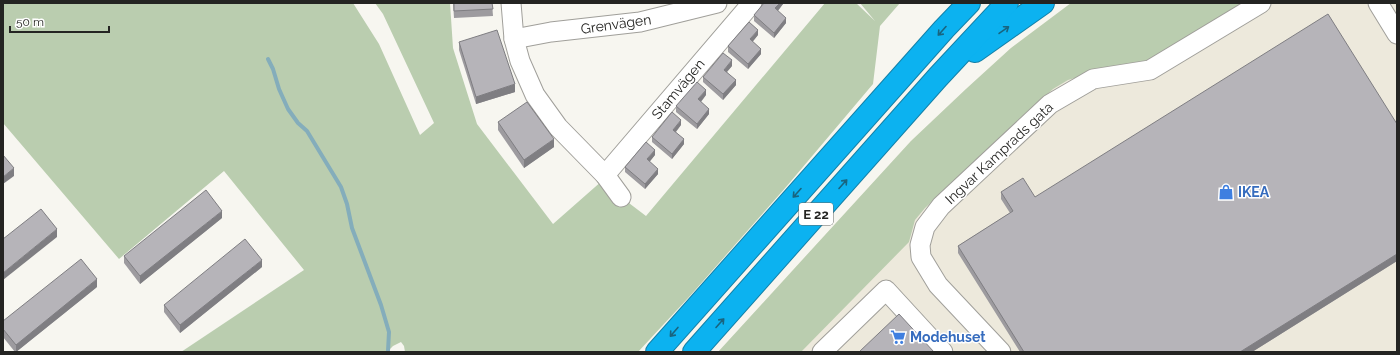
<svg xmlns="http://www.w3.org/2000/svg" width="1400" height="355" viewBox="0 0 1400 355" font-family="Raleway,sans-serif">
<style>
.built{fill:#ede9dc}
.green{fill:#bacdaf}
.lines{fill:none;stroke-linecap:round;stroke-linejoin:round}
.stream{stroke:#84adbb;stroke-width:4}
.minor-casing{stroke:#a09f9a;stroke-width:21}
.highway-casing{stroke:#1480a8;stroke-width:24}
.minor{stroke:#fff;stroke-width:19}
.highway{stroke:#0cb2f0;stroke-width:22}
.wall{fill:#9d9b9f}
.shaded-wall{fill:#7f7e82}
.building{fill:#b6b4b9;stroke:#7f7e82}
.oneway{stroke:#19647f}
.labels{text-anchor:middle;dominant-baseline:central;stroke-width:3;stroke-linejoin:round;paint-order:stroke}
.shield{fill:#fff;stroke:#666664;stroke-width:1}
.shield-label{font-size:13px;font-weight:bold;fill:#242422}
.street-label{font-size:14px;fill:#242422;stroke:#fff}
.shop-label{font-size:14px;font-weight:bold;fill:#366cbe;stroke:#fff;text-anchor:start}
</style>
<rect width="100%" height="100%" fill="#f7f6f0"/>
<path class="built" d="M1071,3H1397V352H718L911,141L966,89L1011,48Z"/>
<g class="green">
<path d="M3,3H353L379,44L420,135L434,123L383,14L375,3H450L453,48L477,124L553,224L603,180L621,197L646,216L825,3H856L875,21L860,3H900L880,26L873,84L786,187L689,297L638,352H405L404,346L401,342L393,346L387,352H181L304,270L224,171L119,259L3,123Z"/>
<path d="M1071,3H1245L1152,60L1085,75L1068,80L1053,89L925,208L915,220L909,242L801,352H718L911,141L966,89L1011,48Z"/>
</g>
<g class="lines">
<path class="stream" d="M268,59L273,69L279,89L288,109L298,123L307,131L341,187L347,204L352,228L381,305L389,332L388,351"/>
<g class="minor-casing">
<g id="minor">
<path d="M511,3L514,39L520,61L535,95L558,127L605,175L621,197"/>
<path d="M1378,3L1397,34"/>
<path d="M514,39L551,32L640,22L717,3"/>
<path d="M605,175L752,3"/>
<path d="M822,352L886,290L943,352"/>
<path d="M1001,352L938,285L921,257L920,245L925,227L941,206L1050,104L1093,79L1150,70L1261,3"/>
</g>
</g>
<g class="highway-casing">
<g id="highway">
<path d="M975,51L1043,3"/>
<path d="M657,352L944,29L969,3"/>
<path d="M694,352L938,77L1007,3"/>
</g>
</g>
<use href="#minor" class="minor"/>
<use href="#highway" class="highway"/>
</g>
<g class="wall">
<path d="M453,3H492L493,16L454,18Z"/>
<path d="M783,3V4L778,11L786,23L774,38L754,21V15Z"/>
<path d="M758,35L752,42L761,54L748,69L728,52V46Z"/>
<path d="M459,42L515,92L476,104L459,50Z"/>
<path d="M732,66L727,72L736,85L723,100L703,82V77Z"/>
<path d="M706,95L701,102L709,114L697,129L676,112V106Z"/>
<path d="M498,122L554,147L524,168L498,130Z"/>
<path d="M1397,124V261L1252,352H1020L958,253V246L1010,213L1001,199V192L1035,197Z"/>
<path d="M681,125L676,132L684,144L672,159L652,142V137Z"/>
<path d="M655,155L649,162L658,174L645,189L625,172V167Z"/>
<path d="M222,218L140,284L124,263V256Z"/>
<path d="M262,267L180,333L164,312V305Z"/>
<path d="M97,287L16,352H15L3,337V321Z"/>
</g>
<g class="shaded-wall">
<path d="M780,3H783V4L775,14V8Z"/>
<path d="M786,18V23L774,38V33Z"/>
<path d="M758,30V35L750,45V39Z"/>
<path d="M761,49V54L748,69V64Z"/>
<path d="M732,60V66L724,75V70Z"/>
<path d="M736,80V85L723,100V94Z"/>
<path d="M515,84V92L476,104V97Z"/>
<path d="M706,90V95L698,105V99Z"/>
<path d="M709,109V114L697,129V124Z"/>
<path d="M681,120V125L673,135V130Z"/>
<path d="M554,139V147L524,168V160Z"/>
<path d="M684,139V144L672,159V154Z"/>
<path d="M655,150V155L647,165V159Z"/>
<path d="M14,168V176L3,184V177Z"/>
<path d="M658,169V174L645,189V184Z"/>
<path d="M222,211V218L140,284V276Z"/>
<path d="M57,229V237L3,280V273Z"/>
<path d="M1397,254V261L1252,352H1240Z"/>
<path d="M262,260V267L180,333V325Z"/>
<path d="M97,279V287L16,352V345Z"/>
</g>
<g class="building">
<path d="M454,3H492L493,9L454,11Z"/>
<path d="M764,3H780L775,8L786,18L774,33L754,15Z"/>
<path d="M1328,14L1397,124V254L1240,352H1024L958,246L1013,211L1001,192L1023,178L1035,197Z"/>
<path d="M749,22L758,30L750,39L761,49L748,64L728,46Z"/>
<path d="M497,30L515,84L476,97L459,42Z"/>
<path d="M723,53L732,60L724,70L736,80L723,94L703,77Z"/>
<path d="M697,82L706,90L698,99L709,109L697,124L676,106Z"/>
<path d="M527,102L554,139L524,160L498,122Z"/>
<path d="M672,112L681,120L673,130L684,139L672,154L652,137Z"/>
<path d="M646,142L655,150L647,159L658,169L645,184L625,167Z"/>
<path d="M3,155L14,168L3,177Z"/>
<path d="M206,190L222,211L140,276L124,256Z"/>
<path d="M41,209L57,229L3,273V239Z"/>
<path d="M245,239L262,260L180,325L164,305Z"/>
<path d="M81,259L97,279L16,345L3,329V321Z"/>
<path d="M899,314L934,352H859Z"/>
</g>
<defs><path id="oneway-shaft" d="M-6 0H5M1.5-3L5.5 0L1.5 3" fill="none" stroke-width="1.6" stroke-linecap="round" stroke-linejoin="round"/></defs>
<g class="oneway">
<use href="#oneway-shaft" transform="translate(1004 30) rotate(-35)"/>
<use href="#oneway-shaft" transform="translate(942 31) rotate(132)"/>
<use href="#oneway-shaft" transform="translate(843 184) rotate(-48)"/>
<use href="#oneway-shaft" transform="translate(797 193) rotate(132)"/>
<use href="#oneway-shaft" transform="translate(720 323) rotate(-48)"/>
<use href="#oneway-shaft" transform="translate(674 332) rotate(131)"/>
</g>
<defs>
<g id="shop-bare" transform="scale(1.2)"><path d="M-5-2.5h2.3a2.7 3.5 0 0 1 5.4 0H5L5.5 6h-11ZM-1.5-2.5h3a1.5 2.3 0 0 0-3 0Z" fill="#3f7fe0" stroke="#fff" stroke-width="2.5" paint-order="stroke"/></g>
<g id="supermarket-bare" transform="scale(1.2)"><path d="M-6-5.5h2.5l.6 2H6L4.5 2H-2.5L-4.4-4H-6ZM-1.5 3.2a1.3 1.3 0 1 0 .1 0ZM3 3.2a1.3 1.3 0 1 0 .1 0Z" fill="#3f7fe0" stroke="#fff" stroke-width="2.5" paint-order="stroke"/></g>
</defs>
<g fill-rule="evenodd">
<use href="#shop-bare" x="1226" y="192"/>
<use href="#supermarket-bare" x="898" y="337"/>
</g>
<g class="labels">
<rect class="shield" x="799" y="203" width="34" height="22" rx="3"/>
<g class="shield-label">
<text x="816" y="214">E 22</text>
</g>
<g class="street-label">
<text transform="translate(616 24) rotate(-8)">Grenvägen</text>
<text transform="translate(678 89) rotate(-50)">Stamvägen</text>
<text transform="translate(999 153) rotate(-43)">Ingvar Kamprads gata</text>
</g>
<g class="shop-label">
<text x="1238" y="192">IKEA</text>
<text x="910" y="337">Modehuset</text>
</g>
</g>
<rect width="1400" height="355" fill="none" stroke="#242422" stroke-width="8"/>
<path d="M10 26v6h99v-6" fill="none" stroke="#242422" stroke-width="2"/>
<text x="16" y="26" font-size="12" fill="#242422" stroke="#ffffff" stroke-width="3" paint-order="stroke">50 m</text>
</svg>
